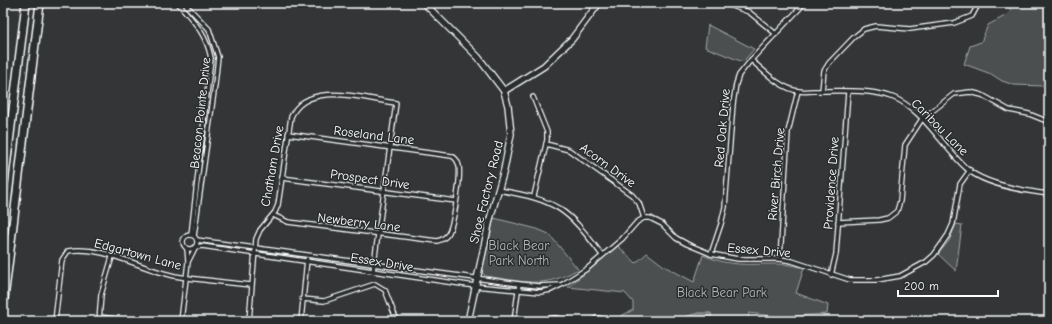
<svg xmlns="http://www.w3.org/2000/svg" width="1052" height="324" viewBox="0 0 1052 324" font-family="'Comic Neue',sans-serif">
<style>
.green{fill:#4c4f50;stroke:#a6a7a8}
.water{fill:#737576;stroke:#abacad}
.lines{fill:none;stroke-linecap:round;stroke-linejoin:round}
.street-casing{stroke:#fff;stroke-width:6}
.secondary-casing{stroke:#fff;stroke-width:8}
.highway-casing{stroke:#fff;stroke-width:10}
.street{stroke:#2a2d2e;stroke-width:3.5}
.secondary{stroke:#2a2d2e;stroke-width:5.5}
.highway{stroke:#2a2d2e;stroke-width:7}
.labels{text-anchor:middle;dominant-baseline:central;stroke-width:3;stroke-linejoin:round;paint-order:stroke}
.street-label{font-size:13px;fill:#fff;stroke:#2a2d2e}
.park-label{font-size:13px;fill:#b7b9b9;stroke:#2a2d2e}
</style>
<rect width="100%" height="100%" fill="#333536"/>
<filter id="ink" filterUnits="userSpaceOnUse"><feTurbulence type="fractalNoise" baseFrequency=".025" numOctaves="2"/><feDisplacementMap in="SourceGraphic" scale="8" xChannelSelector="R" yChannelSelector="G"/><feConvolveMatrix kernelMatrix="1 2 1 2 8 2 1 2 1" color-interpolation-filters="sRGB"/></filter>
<g filter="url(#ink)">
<g class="green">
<path d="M1004,3H1049V71L1046,76L1047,82L1044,86L1014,85L1002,81L991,74L964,64L970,46L981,42L988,25L1005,16L1011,10Z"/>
<path d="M708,25L754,49L743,62L705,47Z"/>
<path d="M494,218L537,229L549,234L578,269C543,290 523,281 485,276L482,272Z"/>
<path d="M956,224L962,225L956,271L938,254L949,241Z"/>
<path d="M618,246L636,263L647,253L664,266L694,282L703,255C711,258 720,262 730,263C755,267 779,260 804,268L796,293L828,305L827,314L779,317L749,313L748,321H614L615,319L633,310V302L625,293L568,287Z"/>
</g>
<path class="water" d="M698,313H711L712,321H706L700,317L688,321H671Z"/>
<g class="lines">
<g class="street-casing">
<g id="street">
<path d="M178,3C194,22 206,33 211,58L191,235"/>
<path d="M184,3L209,29L218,57L215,85L194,236"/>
<path d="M724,3L749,12L776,34"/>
<path d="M751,60C764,71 781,89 799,91C803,92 809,91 814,91C838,91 869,89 892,97C922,108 943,147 966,168C984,185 1025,191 1049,194"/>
<path d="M822,91L824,71L829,63L854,37L864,29L876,26L910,29L954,23L972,16L979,3"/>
<path d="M533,97L547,132V140L534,196"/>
<path d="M546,144L569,150L632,195L639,203L644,218"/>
<path d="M282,178L456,201"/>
<path d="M498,190C557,200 567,208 602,255"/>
<path d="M273,215L288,222L437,241C442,240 445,238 448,234C454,225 461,177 459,166C458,161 456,158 452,156L288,134"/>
<path d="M838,222L879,220L888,218L897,211L900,201L905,145L922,119L954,94L970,92L982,95L1009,110L1029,114L1049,122"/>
<circle cx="190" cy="242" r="7"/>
<path d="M197,240L519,284L539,286L560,285"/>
<path d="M196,247L202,246L475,286L540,292L551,290L563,284L588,268L622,239L637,222L644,218H650L662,224L676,238L687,244L711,254L738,259H780L792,261L850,280H877L900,276L926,262L934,255L948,235L953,224L960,184L970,170"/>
<path d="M187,249L188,261"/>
<path d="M711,254L721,224L725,207L733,104L736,84L739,75L751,60L801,7L803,3"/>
<path d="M780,259L788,132L798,91"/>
<path d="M831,275L836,254L848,92"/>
<path d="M302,299L324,301L375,284L385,290L397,321"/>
<path d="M99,317L133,321"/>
<path d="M515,318L534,321L555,318L572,321"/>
<path d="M55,321L62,260L68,251C104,245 140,269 175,276C199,280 225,282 251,285"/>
<path d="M99,321L101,295L112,257"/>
<path d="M181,321L188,262L195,248"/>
<path d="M249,321L256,239L260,230L275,212L278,205L291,117C307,80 365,99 396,103L373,271"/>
<path d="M301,321L307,259"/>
<path d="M514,321L519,284"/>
<path d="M593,321L597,318L608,320"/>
</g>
</g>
<g class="secondary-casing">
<g id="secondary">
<path d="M424,3L478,57L504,91L508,106L511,134L504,170L490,219L468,321"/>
<path d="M504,91L544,66L572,39L599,3"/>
</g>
</g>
<g class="highway-casing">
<g id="highway">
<path d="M3,192L26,3"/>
<path d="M3,307L40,3"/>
</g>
</g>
<use href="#street" class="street"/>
<use href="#secondary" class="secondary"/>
<use href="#highway" class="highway"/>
</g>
</g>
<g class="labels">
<g class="street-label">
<text transform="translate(200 113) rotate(-84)">Beacon Pointe Drive</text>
<text transform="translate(940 127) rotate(45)">Caribou Lane</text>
<text transform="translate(722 128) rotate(-85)">Red Oak Drive</text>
<text transform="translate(374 135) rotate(7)">Roseland Lane</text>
<text transform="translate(608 165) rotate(36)">Acorn Drive</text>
<text transform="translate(272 166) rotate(-80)">Chatham Drive</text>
<text transform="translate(776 174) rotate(-85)">River Birch Drive</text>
<text transform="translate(370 179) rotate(8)">Prospect Drive</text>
<text transform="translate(831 183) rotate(-86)">Providence Drive</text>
<text transform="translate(486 192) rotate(-76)">Shoe Factory Road</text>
<text transform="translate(359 222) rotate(7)">Newberry Lane</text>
<text transform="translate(759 250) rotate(5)">Essex Drive</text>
<text transform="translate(138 254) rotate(15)">Edgartown Lane</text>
<text transform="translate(382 262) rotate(9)">Essex Drive</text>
</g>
<g class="park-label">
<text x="519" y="245">Black Bear<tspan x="519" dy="15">Park North</tspan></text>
<text x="722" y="292">Black Bear Park</text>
</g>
</g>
<rect width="1052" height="324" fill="none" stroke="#2a2d2e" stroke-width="16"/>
<rect x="8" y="8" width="1036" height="308" fill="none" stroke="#fff" stroke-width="1.5" filter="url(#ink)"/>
<path d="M898 290v6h100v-6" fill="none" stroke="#ffffff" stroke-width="2"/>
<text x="904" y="290" font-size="12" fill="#ffffff" stroke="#2a2d2e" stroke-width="3" paint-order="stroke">200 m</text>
</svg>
